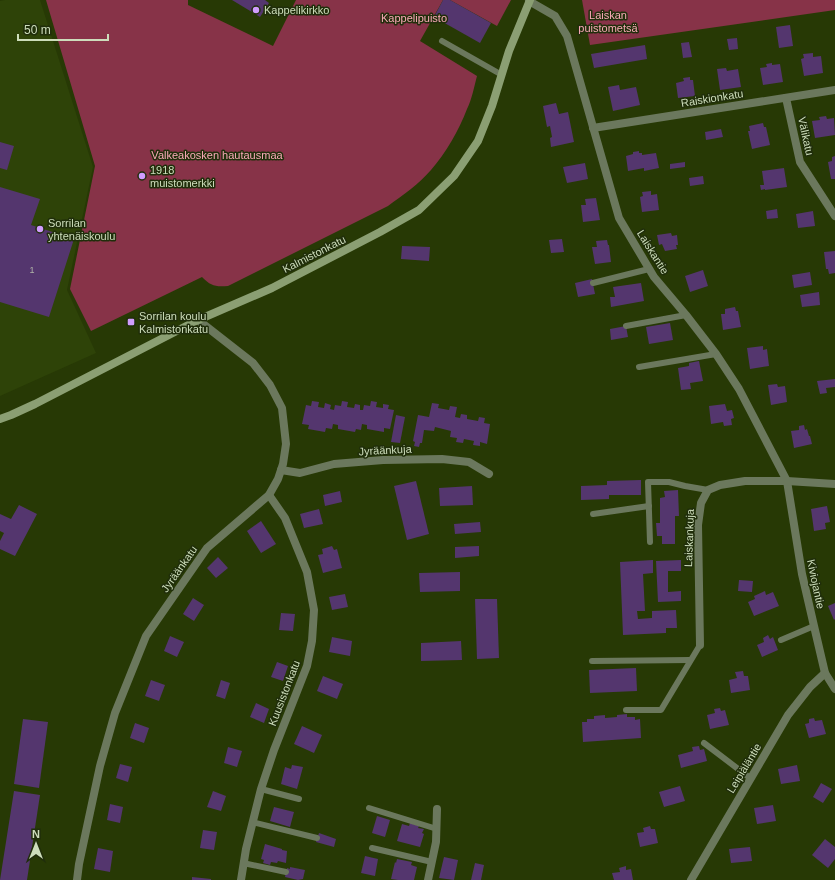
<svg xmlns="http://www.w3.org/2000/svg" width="835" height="880" viewBox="0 0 835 880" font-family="Arial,sans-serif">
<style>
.built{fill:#2e4308}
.green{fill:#873348}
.building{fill:#54366e}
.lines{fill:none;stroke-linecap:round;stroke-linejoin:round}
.lane{stroke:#6b785d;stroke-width:6}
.street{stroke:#6b785d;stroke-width:8}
.secondary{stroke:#8b9f73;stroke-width:8}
.poi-dot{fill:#d19dfe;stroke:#202e0b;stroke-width:1.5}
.labels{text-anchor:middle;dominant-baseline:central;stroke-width:3;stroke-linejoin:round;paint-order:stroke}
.number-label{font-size:9px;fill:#afb3a8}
.poi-label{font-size:11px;fill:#cdddbb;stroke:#202e0b;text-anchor:start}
.park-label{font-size:11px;fill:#faaab8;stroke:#202e0b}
.street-label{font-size:11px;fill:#cdddbb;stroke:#202e0b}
</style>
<rect width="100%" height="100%" fill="#273905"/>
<path class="built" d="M5,0H40L93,167L67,290L96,353L0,396V1Z"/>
<g class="green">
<path d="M46,0H188V5L273,46L296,0H443L420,41L477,76C474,87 472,99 467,109C459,130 446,153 431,170C419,184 403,195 388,206L228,286C215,287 211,286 202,277L91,331L70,289L95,166Z"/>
<path d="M450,0H511L497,26Z"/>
<path d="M582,0H835V10L590,45Z"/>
</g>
<g class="building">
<path d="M232,0H265L269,3L260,17Z"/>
<path d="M443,0H450L491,23L480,43L434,17Z"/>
<path d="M790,25L793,46L779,48L776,27Z"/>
<path d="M737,38L738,49L729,50L727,39Z"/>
<path d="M689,42L692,57L683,58L681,43Z"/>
<path d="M645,45L647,59L594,68L591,54Z"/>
<path d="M813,53V57L821,56L823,73L804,76L801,59L804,58L803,54Z"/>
<path d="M772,63V65L780,64L783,82L763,85L760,68L767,67L766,64Z"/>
<path d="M726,68L727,71L738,69L741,87L720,90L717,69Z"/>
<path d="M690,77V80H693L695,96L678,98L676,83L684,81L683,78Z"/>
<path d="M619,85L620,90L636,87L640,105L613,111L608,87Z"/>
<path d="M556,103L559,114L568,112L574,142L551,147L550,138L552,137L550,126L547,127L543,106Z"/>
<path d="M826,116L827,119L834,118L835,135L815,138L812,121L820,120L819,117Z"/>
<path d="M763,123L764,127H766L770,145L752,149L748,131H750L749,126Z"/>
<path d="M721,129L723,137L706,140L705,132Z"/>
<path d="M0,142L14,146L7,170L0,168Z"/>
<path d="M639,151V153H642V155L656,153L659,168L644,171V168L628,171L626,156L633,154V152Z"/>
<path d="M835,156V179H831L828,162L832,161V157Z"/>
<path d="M685,162V167L670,169V164Z"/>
<path d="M585,163L588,179L567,183L563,167Z"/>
<path d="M784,168L787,187L765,190V189L761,190L760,185H764L762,171Z"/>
<path d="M703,176L704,184L690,186L689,178Z"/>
<path d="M0,187L40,199L31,225L74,239L49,317L0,302Z"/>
<path d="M651,191V195L657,194L659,210L642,212L640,197L643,196L642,192Z"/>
<path d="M596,198L600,220L583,222L581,205H586L585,199Z"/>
<path d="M777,209L778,218L767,219L766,211Z"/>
<path d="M813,211L815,226L798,228L796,214Z"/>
<path d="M671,233L672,236L677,235L678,245H676L677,249L665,251L662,244L659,245L657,235Z"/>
<path d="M562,239L564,252L551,253L549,240Z"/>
<path d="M607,240L608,245H609L611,262L595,264L592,247H597L596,241Z"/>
<path d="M402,246L430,247L429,261L401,259Z"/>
<path d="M835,251V273L829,274L828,269H826L824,252Z"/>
<path d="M703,270L708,286L690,292L685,276Z"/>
<path d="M810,272L812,285L794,288L792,275Z"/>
<path d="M592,279L595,294L578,297L575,283Z"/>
<path d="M641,283L644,301L611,307L610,297H615L613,287Z"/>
<path d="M819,292L820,305L802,307L800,295Z"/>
<path d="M735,307L736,311H738L741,327L723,330L721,314H725V309Z"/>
<path d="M670,323L673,340L649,344L646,327Z"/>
<path d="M626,326L628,337L611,340L610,329Z"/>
<path d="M763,346V350L767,349L769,366L750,369L747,348Z"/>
<path d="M699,361L703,381L690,383L691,389L681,390L678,368L689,366V363Z"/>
<path d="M835,379V387L826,388L827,393L820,394L817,381Z"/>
<path d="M777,384L778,387L785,386L787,402L771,405L768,385Z"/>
<path d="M312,401L319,402L318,407L324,408L325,403L331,405L330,409L334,410L335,405L341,406L342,401L348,402L347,407L354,408L355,404L360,405V410H363L364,405L370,406L371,401L377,402L376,407L383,408V404L389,405L388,409L394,410L390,429L384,428V432L367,429V425L362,424L361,430L356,429L355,432L338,429V425L333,424L332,429L326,428L325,432L308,429L309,425L302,424L306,405L311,406Z"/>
<path d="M432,403L439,404L438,408L449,410L450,406L457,407L455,417L460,418L461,414L467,415V419L478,421L479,417L485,418L484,423L490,424L487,444L480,442V446L473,445L474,441L464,439L463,443L456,442L457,438L450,437L451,431L435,427L434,431L424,430L422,443H420L419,447L414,446L415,442L413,441L418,415L429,417Z"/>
<path d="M725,404L727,411L732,410L734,418L731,419L732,425L724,426L723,422L711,424L709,406Z"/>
<path d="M396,415L405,417L400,443L391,442Z"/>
<path d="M804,425L805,430L807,429L809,436H810L812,444L794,448L791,431L799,430V426Z"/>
<path d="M641,480V495H609V499L581,500V486L607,485V481Z"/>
<path d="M416,481L429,534L407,540L394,486Z"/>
<path d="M472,486L473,505L440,506L439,488Z"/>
<path d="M678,490L679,516H675V544H662V536H657L656,523H660V498L665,497L664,491Z"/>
<path d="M340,491L342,502L325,506L323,495Z"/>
<path d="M19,505L37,514L15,556L0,549V541L4,533L0,531V514L11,519Z"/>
<path d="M827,506L830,522L825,523L826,529L814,531L811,509Z"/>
<path d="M319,509L323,524L304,528L300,514Z"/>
<path d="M261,521L276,544L261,553L247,531Z"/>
<path d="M480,522L481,532L455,534L454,524Z"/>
<path d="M332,546L334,550L337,549L342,568L323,573L318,555L323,554L322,549Z"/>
<path d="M479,546V556L455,558V547Z"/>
<path d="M218,557L228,568L216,578L207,568Z"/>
<path d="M653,560V573L643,574L645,611H637L638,619L652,618V611L676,610L677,628H666V633L623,635L620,562Z"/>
<path d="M681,560V571H668V592L681,591V601L658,602L656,561Z"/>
<path d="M460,572V591L420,592L419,573Z"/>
<path d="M739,580L753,581L752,592L738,591Z"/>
<path d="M765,591L766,595L773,592L779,606L754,616L748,602L755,599L754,596Z"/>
<path d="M345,594L348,607L332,610L329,597Z"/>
<path d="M193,598L204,605L194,621L183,614Z"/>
<path d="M475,599H497L499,658L477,659Z"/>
<path d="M835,603V619L834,620L828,606Z"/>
<path d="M281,613L295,614L293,631L279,630Z"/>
<path d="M768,635L770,639L773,637L778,650L762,657L757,645L764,642L763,638Z"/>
<path d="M170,636L184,642L177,657L164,651Z"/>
<path d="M332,637L352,641L350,656L329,652Z"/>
<path d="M461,641L462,660L421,661V643Z"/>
<path d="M277,662L288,666L283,681L271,677Z"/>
<path d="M636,668L637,691L590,693L589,670Z"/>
<path d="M743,671L744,676H748L750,690L731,693L729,680L737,678L735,672Z"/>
<path d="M323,676L343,684L337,699L317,691Z"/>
<path d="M151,680L165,685L159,701L145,696Z"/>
<path d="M221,680L230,683L225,699L216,696Z"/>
<path d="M256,703L269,709L264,723L250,717Z"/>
<path d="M720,708L721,711L725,710L729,725L710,729L707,715L715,713L714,709Z"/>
<path d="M627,714V717H635V720L640,719L641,738L583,742L582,722H587V719H594V716L605,715V718L617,717V715Z"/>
<path d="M814,718L815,721L822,720L826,734L809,738L805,724L809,723V719Z"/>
<path d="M23,719L48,722L39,788L14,784Z"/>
<path d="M135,723L149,728L144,743L130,738Z"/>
<path d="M302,726L322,735L314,753L294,744Z"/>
<path d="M699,746L700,750L704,749L707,761L681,768L678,755L693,751L692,747Z"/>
<path d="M228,747L242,751L237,767L224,763Z"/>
<path d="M120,764L132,767L128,782L116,778Z"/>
<path d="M292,765L303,767L297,789L281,784L285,767L291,769Z"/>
<path d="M797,765L800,781L781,784L778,769Z"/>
<path d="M821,783L832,789L823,803L813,797Z"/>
<path d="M680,786L685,801L664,807L659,792Z"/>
<path d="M14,791L40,795L27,880H0Z"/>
<path d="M213,791L226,796L221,811L207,807Z"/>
<path d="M110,804L123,807L120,823L107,820Z"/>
<path d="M773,805L776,821L757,824L754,808Z"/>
<path d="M274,807L294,812L290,827L270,821Z"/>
<path d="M377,816L390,820L385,837L372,833Z"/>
<path d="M410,823L419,826L418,828L424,829L422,833L424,834L420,847L397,841L402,824L409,826Z"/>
<path d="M650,826L651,829H655L658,843L640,847L637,833L644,832L643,828Z"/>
<path d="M203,830L217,832L214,850L200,848Z"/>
<path d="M319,833L336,839L334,847L316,842Z"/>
<path d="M825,839L835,847V859L828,868L812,855Z"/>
<path d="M265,844L282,849V850L287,851L286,863L278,861L277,863L271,862L270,865L263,863L264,860L261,859Z"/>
<path d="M750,847L752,861L731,863L729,849Z"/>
<path d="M98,848L113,851L110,872L94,869Z"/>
<path d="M365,856L378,859L375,876L361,873Z"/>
<path d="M444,857L458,860L454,880L439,878Z"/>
<path d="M397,859L412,862L411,865L417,867L414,880H398L391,879L395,862L396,863Z"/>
<path d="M475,863L484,865L481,880H471Z"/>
<path d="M626,866V870L631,869L633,880H614L612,873L620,872L619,868Z"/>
<path d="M290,867L305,870L303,879L298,880L285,877L287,868L290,869Z"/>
<path d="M192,877L211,879V880H192Z"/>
</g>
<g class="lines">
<g class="lane">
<path d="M442,41L502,75"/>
<path d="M593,283L649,269"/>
<path d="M626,326L686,315"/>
<path d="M639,367L716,354"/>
<path d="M593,514L649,506"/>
<path d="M650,542L648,482H669L685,486L708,490"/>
<path d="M781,640L814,626"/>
<path d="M592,661L690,660"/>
<path d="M626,710H661L700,645"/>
<path d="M704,743L750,778"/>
<path d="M261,789L299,799"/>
<path d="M369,808L437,829"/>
<path d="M252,822L317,838"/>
<path d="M372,848L432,862"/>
<path d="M243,863L286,872"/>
</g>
<g class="street">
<path d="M529,1L555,16L567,36L619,218L654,277L686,315L716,354L739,389L787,481L802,574L814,626L825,673L835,689"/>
<path d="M786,98L800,162L835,216"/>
<path d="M593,128L835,90"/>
<path d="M281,470L300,473L334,464L383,460L442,459L469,462L489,474"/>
<path d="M700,645L698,525L701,503L708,490L720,485L745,481H787L835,484"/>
<path d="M77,880L79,864L100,766L115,713L146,636L207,548L269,495L278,479L283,464L286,444L282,408L270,385L253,363L198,320"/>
<path d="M241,880L246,849L261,789L274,750L307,666L312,641L314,610L307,572L285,518L269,495"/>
<path d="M428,880L436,842L437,809"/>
<path d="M691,880L788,715L810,687L825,673"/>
</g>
<path class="secondary" d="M0,419L11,415L35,404L198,320L272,288L380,232L419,210L454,176L478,141L492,106L509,51L530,0"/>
</g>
<g class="poi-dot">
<circle cx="256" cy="10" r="4"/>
<circle cx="142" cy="176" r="4"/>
<circle cx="40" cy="229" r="4"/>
<rect x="127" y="318" width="8" height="8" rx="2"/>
</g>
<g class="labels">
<g class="number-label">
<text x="32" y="270">1</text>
</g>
<g class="poi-label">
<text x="264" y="10">Kappelikirkko</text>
<text x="150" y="170">1918<tspan x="150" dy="13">muistomerkki</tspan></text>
<text x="48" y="223">Sorrilan<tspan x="48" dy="13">yhtenäiskoulu</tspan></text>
<text x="139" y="316">Sorrilan koulu<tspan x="139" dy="13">Kalmistonkatu</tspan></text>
</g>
<g class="park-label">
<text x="608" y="15">Laiskan<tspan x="608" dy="13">puistometsä</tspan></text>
<text x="414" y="18">Kappelipuisto</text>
<text x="217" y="155">Valkeakosken hautausmaa</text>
</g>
<g class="street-label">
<text transform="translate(712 98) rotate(-9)">Raiskionkatu</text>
<text transform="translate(806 136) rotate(78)">Välikatu</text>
<text transform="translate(653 252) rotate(58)">Laiskantie</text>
<text transform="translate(314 254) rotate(-27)">Kalmistonkatu</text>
<text transform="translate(385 450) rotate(-3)">Jyräänkuja</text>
<text transform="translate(689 538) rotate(-88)">Laiskankuja</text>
<text transform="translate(179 569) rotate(-55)">Jyräänkatu</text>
<text transform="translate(816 584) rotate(78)">Kiviojantie</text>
<text transform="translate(284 693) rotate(-69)">Kuusistonkatu</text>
<text transform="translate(744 768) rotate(-59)">Leipiäläntie</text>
</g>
</g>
<g transform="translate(36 844)" stroke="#202e0b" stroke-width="3" paint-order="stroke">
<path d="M0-3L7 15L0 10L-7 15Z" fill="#cdddbb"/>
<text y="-6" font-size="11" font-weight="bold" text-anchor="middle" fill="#cdddbb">N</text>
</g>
<path d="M18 34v6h90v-6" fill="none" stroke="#cdddbb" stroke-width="2"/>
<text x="24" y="34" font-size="12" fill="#cdddbb" stroke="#202e0b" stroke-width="3" paint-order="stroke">50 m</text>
</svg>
